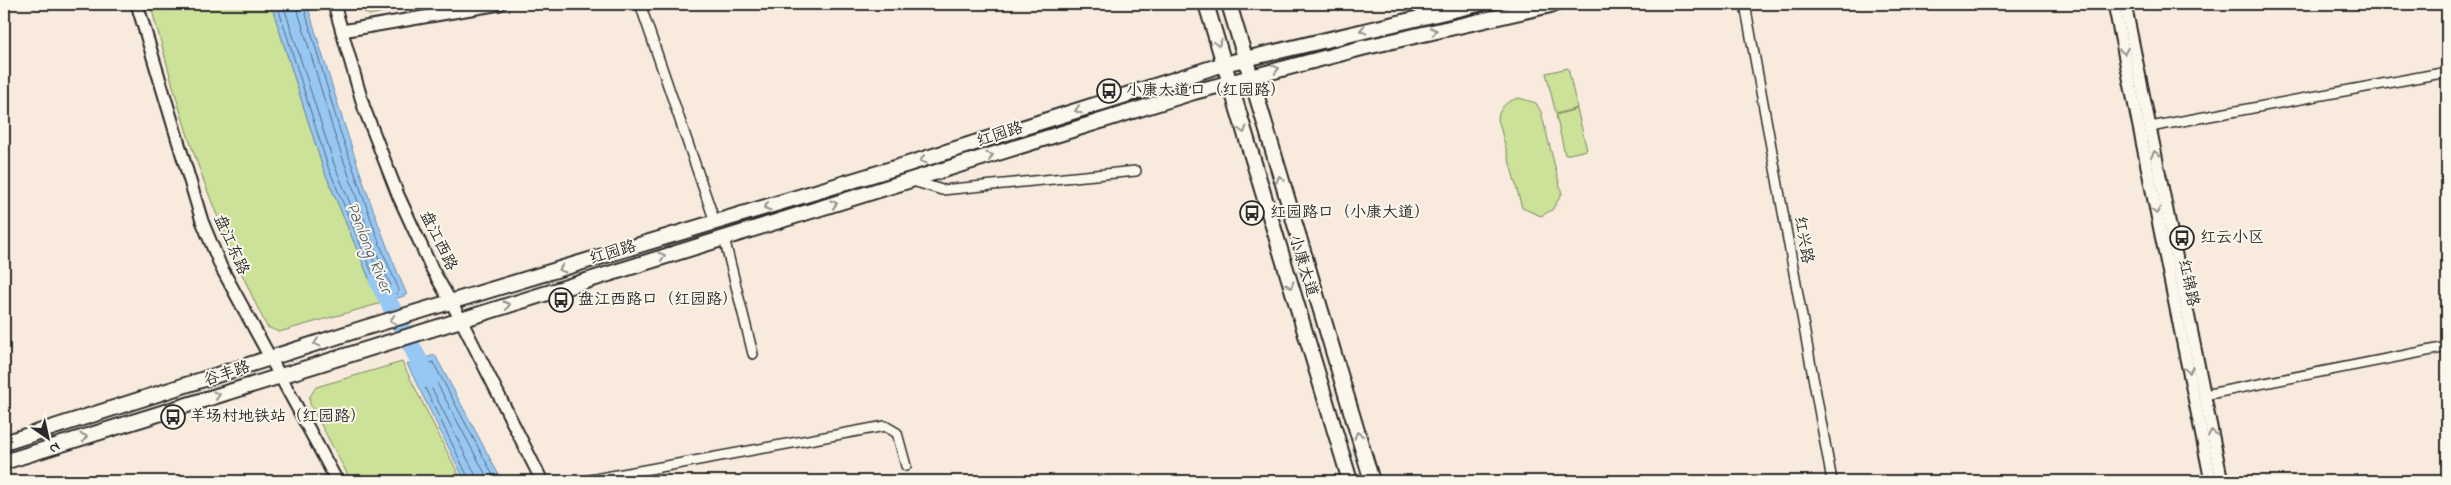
<svg xmlns="http://www.w3.org/2000/svg" width="2451" height="485" viewBox="0 0 2451 485" font-family="'Indie Flower','LXGW WenKai TC',sans-serif">
<style>
.green{fill:#cbe298;stroke:#7b8662}
.water{fill:#97c8f3;stroke:#6c89a3}
.lines{fill:none;stroke-linecap:round;stroke-linejoin:round}
.shore{stroke:#566a7b;stroke-width:1}
.river{stroke:#97c8f3;stroke-width:18}
.minor-casing{stroke:#2b2b2b;stroke-width:12}
.tertiary-casing{stroke:#2b2b2b;stroke-width:15}
.secondary-casing{stroke:#2b2b2b;stroke-width:18}
.minor{stroke:#fbf7ec;stroke-width:9}
.tertiary{stroke:#fbf7ec;stroke-width:11}
.secondary{stroke:#fbf7ec;stroke-width:14}
.oneway{stroke:#93918c}
.labels{text-anchor:middle;dominant-baseline:central;stroke-width:4;stroke-linejoin:round;paint-order:stroke}
.poi-label{font-size:16px;fill:#2b2b2b;stroke:#fbf7ec;text-anchor:start}
.street-label{font-size:16px;fill:#2b2b2b;stroke:#fbf7ec}
.water-label{font-size:18px;font-style:italic;fill:#4b5a67;stroke:#fbf7ec}
</style>
<rect width="100%" height="100%" fill="#f8ebdd"/>
<filter id="ink" filterUnits="userSpaceOnUse"><feTurbulence type="fractalNoise" baseFrequency=".02" numOctaves="2"/><feDisplacementMap in="SourceGraphic" scale="10" xChannelSelector="R" yChannelSelector="G"/><feConvolveMatrix kernelMatrix="1 2 1 2 8 2 1 2 1" color-interpolation-filters="sRGB"/></filter>
<g filter="url(#ink)">
<g class="green">
<path d="M150,4H271L323,168L374,290L382,303L279,332L267,327C236,264 209,200 187,133C173,90 163,47 150,4Z"/>
<path d="M355,4H387L388,11L369,15L356,7Z"/>
<path d="M1568,68L1577,108L1556,114L1546,73Z"/>
<path d="M1519,98L1536,103L1541,112L1562,194L1552,210L1541,216L1522,208L1498,119C1499,107 1507,101 1519,98Z"/>
<path d="M1577,109L1587,150L1565,155L1556,115Z"/>
<path d="M402,362L462,481H351L310,404L309,398L316,387Z"/>
</g>
<g class="water">
<path d="M271,4H307C337,102 366,201 407,295L382,303L374,290L323,168Z"/>
<path d="M435,355L502,481H465L407,364Z"/>
</g>
<g class="lines">
<g class="shore">
<path d="M277,4L328,167L378,287L387,297L398,293L399,290L380,245L340,131L303,4"/>
<path d="M283,4L334,164L383,284L389,289L391,286L374,247L334,133L296,4"/>
<path d="M470,481L416,369L417,366L433,362L496,481"/>
<path d="M476,481L475,474L424,373L426,369L430,370L489,481"/>
</g>
<path class="river" d="M378,281L429,380"/>
<g class="minor-casing">
<g id="minor">
<path d="M640,4L715,222"/>
<path d="M1745,4L1832,481"/>
<path d="M2150,127L2447,72"/>
<path d="M913,181L942,190L1136,171"/>
<path d="M724,238L753,354"/>
<path d="M2204,395L2447,347"/>
<path d="M584,481L885,426L897,433L906,466"/>
</g>
</g>
<g class="tertiary-casing">
<g id="tertiary">
<path d="M137,4L202,221L221,267L337,481"/>
<path d="M334,4L364,108L398,195L432,269L460,318L542,481"/>
<path d="M2114,4L2211,481"/>
<path d="M2125,4L2222,481"/>
<path d="M342,31L500,4"/>
</g>
</g>
<g class="secondary-casing">
<g id="secondary">
<path d="M1206,4L1350,481"/>
<path d="M1229,4L1372,481"/>
<path d="M4,443L364,328L908,164L1224,64L1479,4"/>
<path d="M4,462L1194,92L1362,48L1555,4"/>
</g>
</g>
<use href="#minor" class="minor"/>
<use href="#tertiary" class="tertiary"/>
<use href="#secondary" class="secondary"/>
</g>
<defs><path id="oneway-chevron" d="M-2-3.5L2.5 0L-2 3.5" fill="none" stroke-width="1.6" stroke-linecap="round" stroke-linejoin="round" transform="scale(1.25)"/></defs>
<g class="oneway">
<use href="#oneway-chevron" transform="translate(1363 30) rotate(167)"/>
<use href="#oneway-chevron" transform="translate(1434 31) rotate(-13)"/>
<use href="#oneway-chevron" transform="translate(1218 43) rotate(73)"/>
<use href="#oneway-chevron" transform="translate(2124 51) rotate(79)"/>
<use href="#oneway-chevron" transform="translate(1276 69) rotate(-15)"/>
<use href="#oneway-chevron" transform="translate(1078 110) rotate(162)"/>
<use href="#oneway-chevron" transform="translate(1243 130) rotate(74)"/>
<use href="#oneway-chevron" transform="translate(2155 154) rotate(-102)"/>
<use href="#oneway-chevron" transform="translate(990 156) rotate(-18)"/>
<use href="#oneway-chevron" transform="translate(923 160) rotate(162)"/>
<use href="#oneway-chevron" transform="translate(1280 179) rotate(-106)"/>
<use href="#oneway-chevron" transform="translate(834 204) rotate(-17)"/>
<use href="#oneway-chevron" transform="translate(767 207) rotate(163)"/>
<use href="#oneway-chevron" transform="translate(2156 211) rotate(78)"/>
<use href="#oneway-chevron" transform="translate(662 256) rotate(-17)"/>
<use href="#oneway-chevron" transform="translate(562 269) rotate(163)"/>
<use href="#oneway-chevron" transform="translate(1290 285) rotate(73)"/>
<use href="#oneway-chevron" transform="translate(507 305) rotate(-17)"/>
<use href="#oneway-chevron" transform="translate(393 320) rotate(165)"/>
<use href="#oneway-chevron" transform="translate(317 343) rotate(162)"/>
<use href="#oneway-chevron" transform="translate(2189 370) rotate(78)"/>
<use href="#oneway-chevron" transform="translate(217 395) rotate(-18)"/>
<use href="#oneway-chevron" transform="translate(2212 433) rotate(-101)"/>
<use href="#oneway-chevron" transform="translate(1358 435) rotate(-107)"/>
<use href="#oneway-chevron" transform="translate(84 437) rotate(-17)"/>
</g>
</g>
<defs>
<g id="bus-ring" transform="scale(1.25)"><circle r="9.5" fill="#fbf7ec" stroke="#2b2b2b" stroke-width="1.5"/><path d="M-5-6H5V4H4V6H2V4H-2V6H-4V4H-5ZM-3.5-4V0h7V-4ZM-3.5 1.2v1.5H-2V1.2ZM2 1.2v1.5H3.5V1.2Z" fill="#2b2b2b"/></g>
</defs>
<g fill-rule="evenodd">
<use href="#bus-ring" x="1109" y="91"/>
<use href="#bus-ring" x="1252" y="213"/>
<use href="#bus-ring" x="2182" y="238"/>
<use href="#bus-ring" x="561" y="300"/>
<use href="#bus-ring" x="173" y="417"/>
</g>
<g class="labels">
<g class="poi-label">
<text x="1126" y="91">小康大道口（红园路）</text>
<text x="1270" y="213">红园路口（小康大道）</text>
<text x="2200" y="238">红云小区</text>
<text x="578" y="300">盘江西路口（红园路）</text>
<text x="190" y="417">羊场村地铁站（红园路）</text>
</g>
<g class="street-label">
<text transform="translate(1000 135) rotate(-18)">红园路</text>
<text transform="translate(1803 240) rotate(80)">红兴路</text>
<text transform="translate(438 241) rotate(64)">盘江西路</text>
<text transform="translate(231 245) rotate(66)">盘江东路</text>
<text transform="translate(613 253) rotate(-17)">红园路</text>
<text transform="translate(1303 266) rotate(73)">小康大道</text>
<text transform="translate(2188 283) rotate(78)">红锦路</text>
<text transform="translate(227 374) rotate(-18)">谷丰路</text>
</g>
<g class="water-label">
<text transform="translate(368 248) rotate(68)">Panlong River</text>
</g>
</g>
<rect width="2451" height="485" fill="none" stroke="#fbf7ec" stroke-width="20"/>
<rect x="10" y="10" width="2431" height="465" fill="none" stroke="#2b2b2b" stroke-width="2" filter="url(#ink)"/>
<g transform="translate(48 438) rotate(146)" stroke="#fbf7ec" stroke-width="4" paint-order="stroke">
<path d="M0-4L9 19L0 12L-9 19Z" fill="#2b2b2b"/>
<text y="-8" font-size="14" font-weight="bold" text-anchor="middle" fill="#2b2b2b">N</text>
</g>
</svg>
